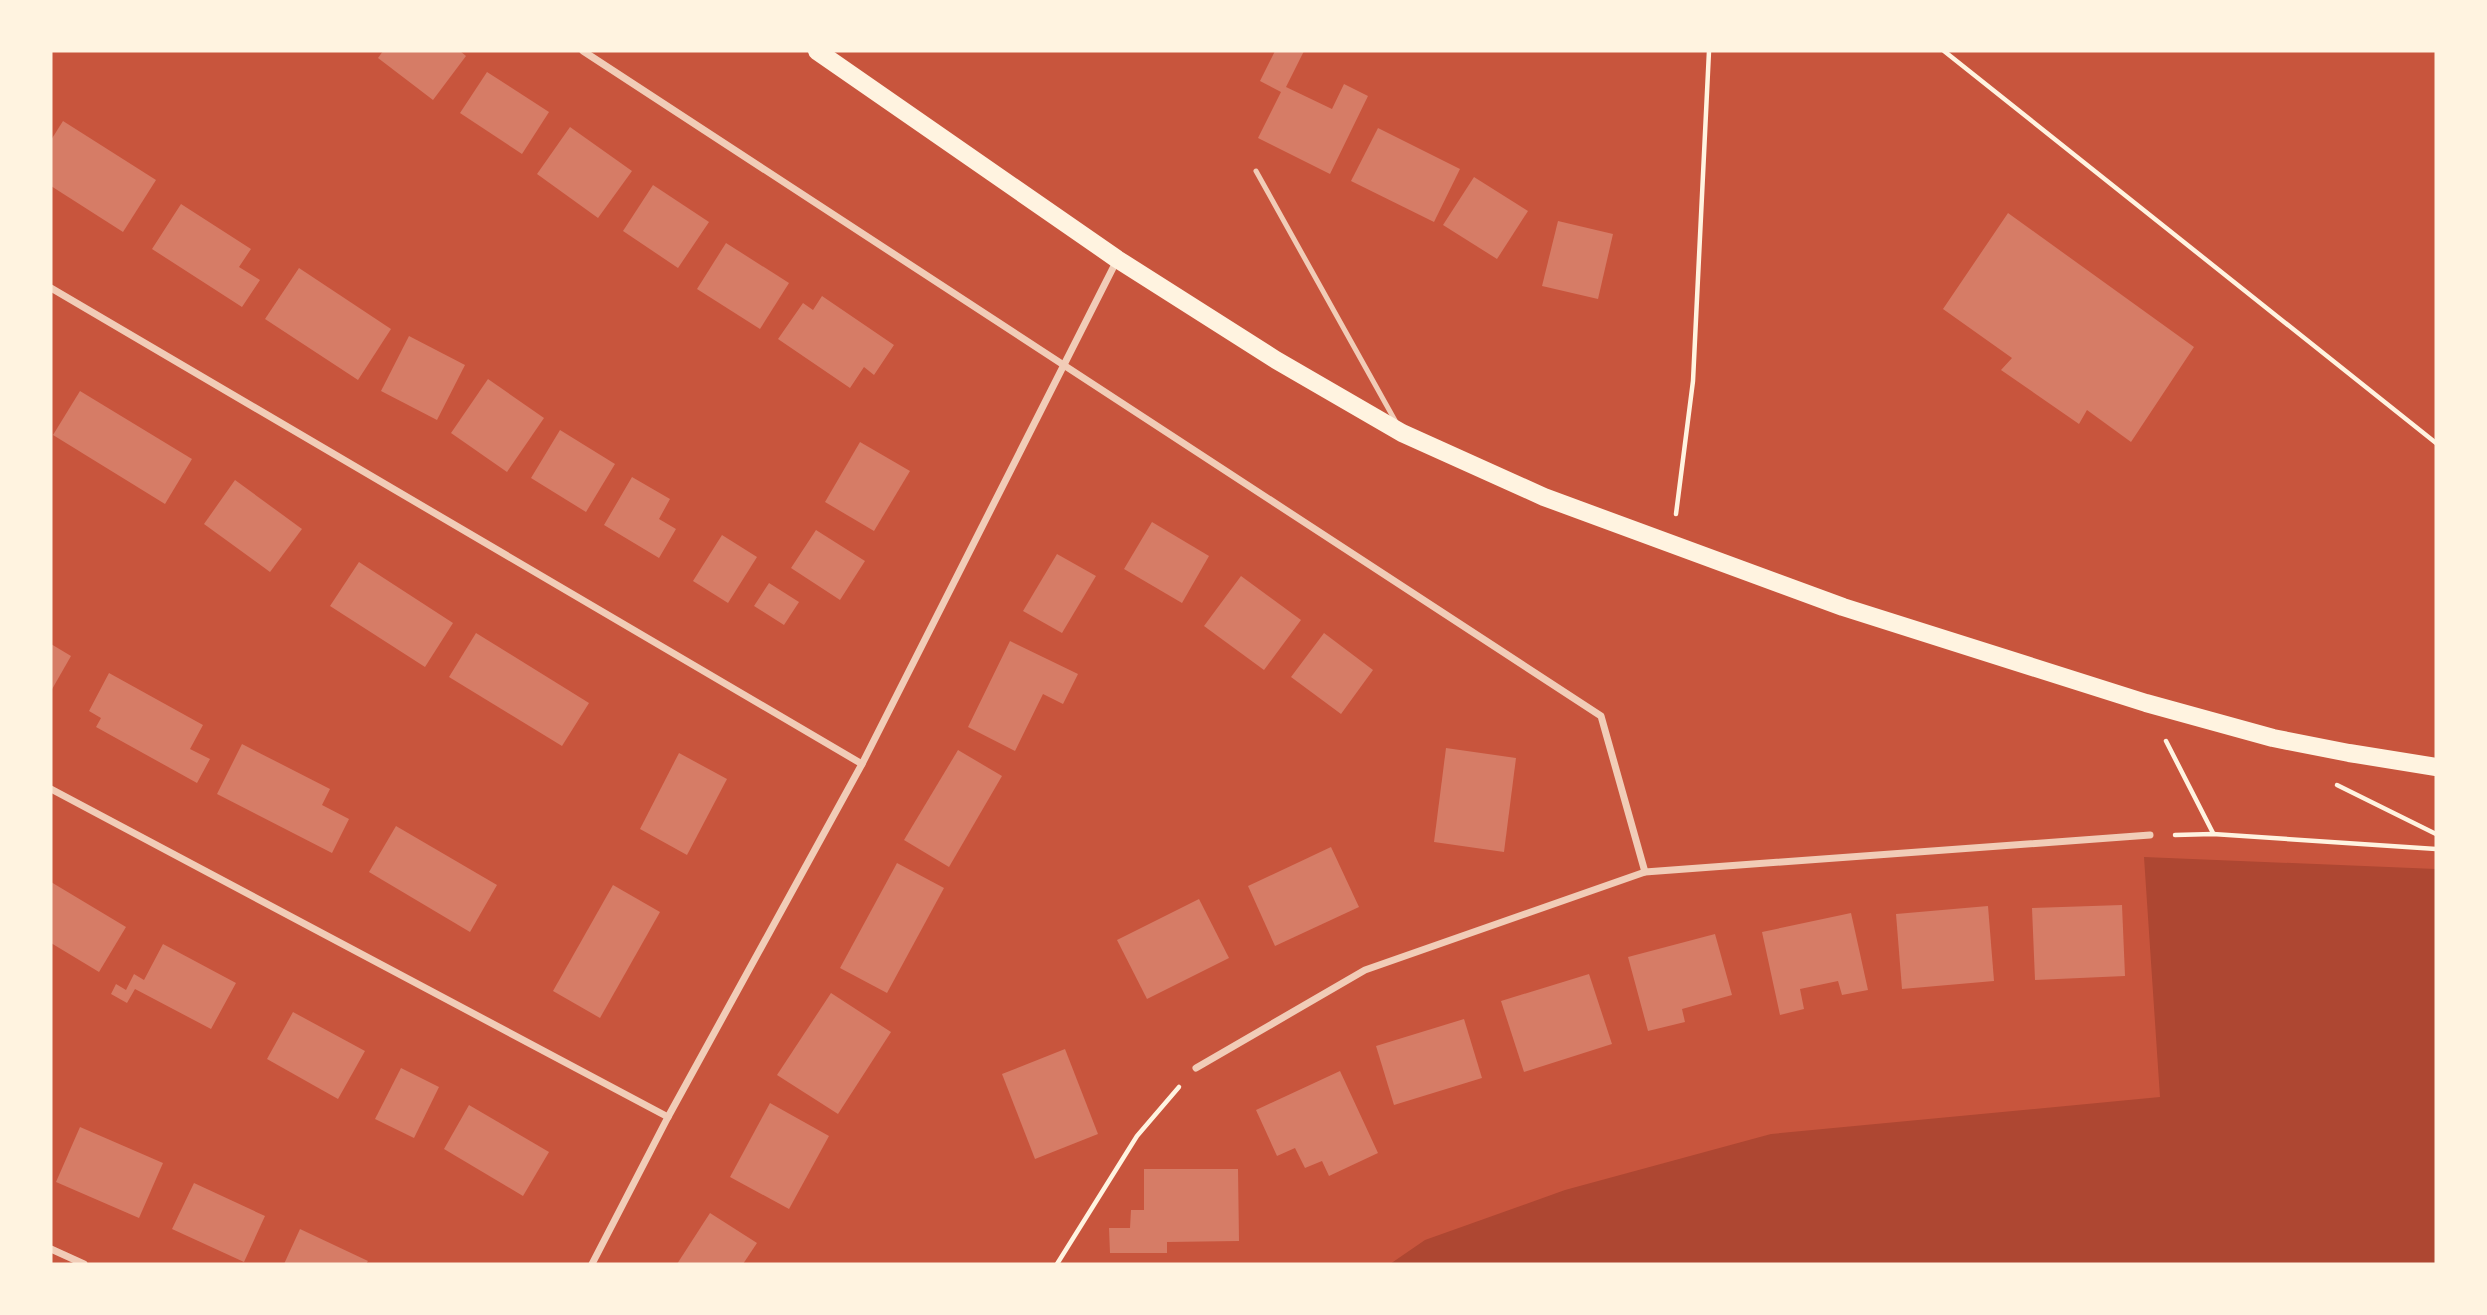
<svg xmlns="http://www.w3.org/2000/svg" width="2487" height="1315" viewBox="0 0 2487 1315" font-family="'IBM Plex Sans',sans-serif">
<style>
.green{fill:#ae4732}
.building{fill:#d67c66}
.lines{fill:none;stroke-linecap:round;stroke-linejoin:round}
.path{stroke:#fff3e0;stroke-width:4.5}
.service{stroke:#f1ccb7;stroke-width:5}
.minor{stroke:#f1ccb7;stroke-width:7}
.primary{stroke:#fff3e0;stroke-width:18}
</style>
<rect width="100%" height="100%" fill="#c8553d"/>
<path class="green" d="M2144,857L2436,869V1264H1390L1425,1240L1565,1190L1771,1134L2160,1097Z"/>
<g class="building">
<path d="M383,51H460L466,56L433,100L378,58Z"/>
<path d="M1275,51H1304L1286,87L1332,109L1344,84L1368,96L1330,174L1258,138L1281,92L1260,81Z"/>
<path d="M487,72L549,112L522,154L460,113Z"/>
<path d="M63,121L156,180L123,232L51,186V140Z"/>
<path d="M570,127L632,171L598,218L537,174Z"/>
<path d="M1378,128L1460,169L1434,222L1351,181Z"/>
<path d="M1474,177L1528,211L1497,259L1443,225Z"/>
<path d="M653,185L709,222L678,268L623,231Z"/>
<path d="M181,204L251,249L239,267L260,280L242,307L152,249Z"/>
<path d="M2008,213L2194,347L2131,442L2087,410L2079,424L2001,370L2012,358L1943,309Z"/>
<path d="M1558,221L1613,234L1598,299L1542,286Z"/>
<path d="M726,243L789,283L760,329L697,289Z"/>
<path d="M299,268L391,329L358,380L265,319Z"/>
<path d="M822,296L894,345L874,375L864,367L850,388L778,339L803,303L813,310Z"/>
<path d="M409,336L465,365L437,420L381,391Z"/>
<path d="M488,379L544,418L507,472L451,433Z"/>
<path d="M80,391L192,459L165,504L53,435Z"/>
<path d="M560,430L615,464L586,512L531,478Z"/>
<path d="M860,442L910,471L874,531L825,502Z"/>
<path d="M632,477L670,499L659,519L676,529L659,558L604,525Z"/>
<path d="M235,480L302,529L270,572L204,524Z"/>
<path d="M1152,522L1209,556L1182,603L1124,569Z"/>
<path d="M816,530L865,561L840,600L791,568Z"/>
<path d="M722,535L757,557L728,603L693,581Z"/>
<path d="M1057,554L1096,576L1062,633L1023,611Z"/>
<path d="M359,562L453,623L425,667L330,606Z"/>
<path d="M1241,576L1301,620L1264,670L1204,626Z"/>
<path d="M769,583L799,602L784,625L754,606Z"/>
<path d="M476,633L589,703L562,746L449,677Z"/>
<path d="M1324,633L1373,670L1341,714L1291,677Z"/>
<path d="M1010,641L1078,674L1063,704L1043,694L1015,751L968,727Z"/>
<path d="M51,644L71,656L51,691Z"/>
<path d="M109,673L203,725L190,749L210,759L197,783L96,727L101,718L89,711Z"/>
<path d="M242,744L330,789L322,805L349,819L332,853L217,794Z"/>
<path d="M1446,748L1516,758L1504,852L1434,842Z"/>
<path d="M958,750L1002,776L949,867L904,840Z"/>
<path d="M679,753L727,779L687,855L640,829Z"/>
<path d="M396,826L497,885L470,932L369,872Z"/>
<path d="M1331,847L1359,907L1275,946L1248,886Z"/>
<path d="M897,863L944,888L887,993L840,968Z"/>
<path d="M51,882L126,927L99,972L51,943Z"/>
<path d="M613,885L660,912L600,1018L553,991Z"/>
<path d="M1199,899L1229,958L1147,999L1117,940Z"/>
<path d="M2122,905L2125,976L2035,980L2032,908Z"/>
<path d="M1988,906L1994,981L1902,989L1896,914Z"/>
<path d="M1851,913L1868,990L1842,995L1838,981L1800,989L1804,1009L1780,1015L1762,932Z"/>
<path d="M1715,934L1732,995L1682,1009L1685,1022L1648,1031L1628,957Z"/>
<path d="M163,944L236,983L211,1029L135,989L127,1003L111,994L116,984L126,990L134,974L144,980Z"/>
<path d="M1589,974L1612,1044L1524,1072L1501,1001Z"/>
<path d="M831,993L891,1032L838,1114L777,1075Z"/>
<path d="M293,1012L365,1051L338,1099L267,1059Z"/>
<path d="M1464,1019L1482,1078L1394,1105L1376,1046Z"/>
<path d="M1065,1049L1098,1134L1035,1159L1002,1074Z"/>
<path d="M401,1068L439,1087L414,1138L375,1119Z"/>
<path d="M1340,1071L1378,1153L1329,1176L1322,1161L1305,1168L1295,1148L1277,1156L1256,1110Z"/>
<path d="M770,1103L829,1136L789,1209L730,1177Z"/>
<path d="M469,1105L549,1152L523,1196L444,1149Z"/>
<path d="M80,1127L163,1163L139,1218L56,1182Z"/>
<path d="M1144,1169H1238L1239,1241L1167,1242V1253H1110L1109,1228H1130L1131,1210H1144Z"/>
<path d="M194,1183L265,1216L244,1262L172,1229Z"/>
<path d="M710,1213L757,1243L743,1264H677Z"/>
<path d="M300,1229L368,1261L366,1264H284Z"/>
</g>
<g class="lines">
<g class="path">
<path d="M1944,51L2436,443"/>
<path d="M1676,514L1693,381L1709,51"/>
<path d="M2166,741L2213,833"/>
<path d="M2337,785L2436,834"/>
<path d="M2175,835L2213,834L2436,849"/>
<path d="M1057,1264L1137,1136L1179,1087"/>
</g>
<path class="service" d="M1256,171L1397,424"/>
<g class="minor">
<path d="M583,51L1601,716L1645,872"/>
<path d="M51,288L862,764"/>
<path d="M51,789L668,1117"/>
<path d="M1196,1068L1365,970L1645,872L2150,835"/>
<path d="M51,1249L84,1264"/>
<path d="M592,1264L668,1117L862,764L1117,260"/>
</g>
<path class="primary" d="M817,51L1117,259L1276,360L1402,433L1544,497L1843,607L2146,703L2273,738L2349,753L2436,767"/>
</g>
<rect width="2487" height="1315" fill="none" stroke="#fff3e0" stroke-width="105"/>
</svg>
